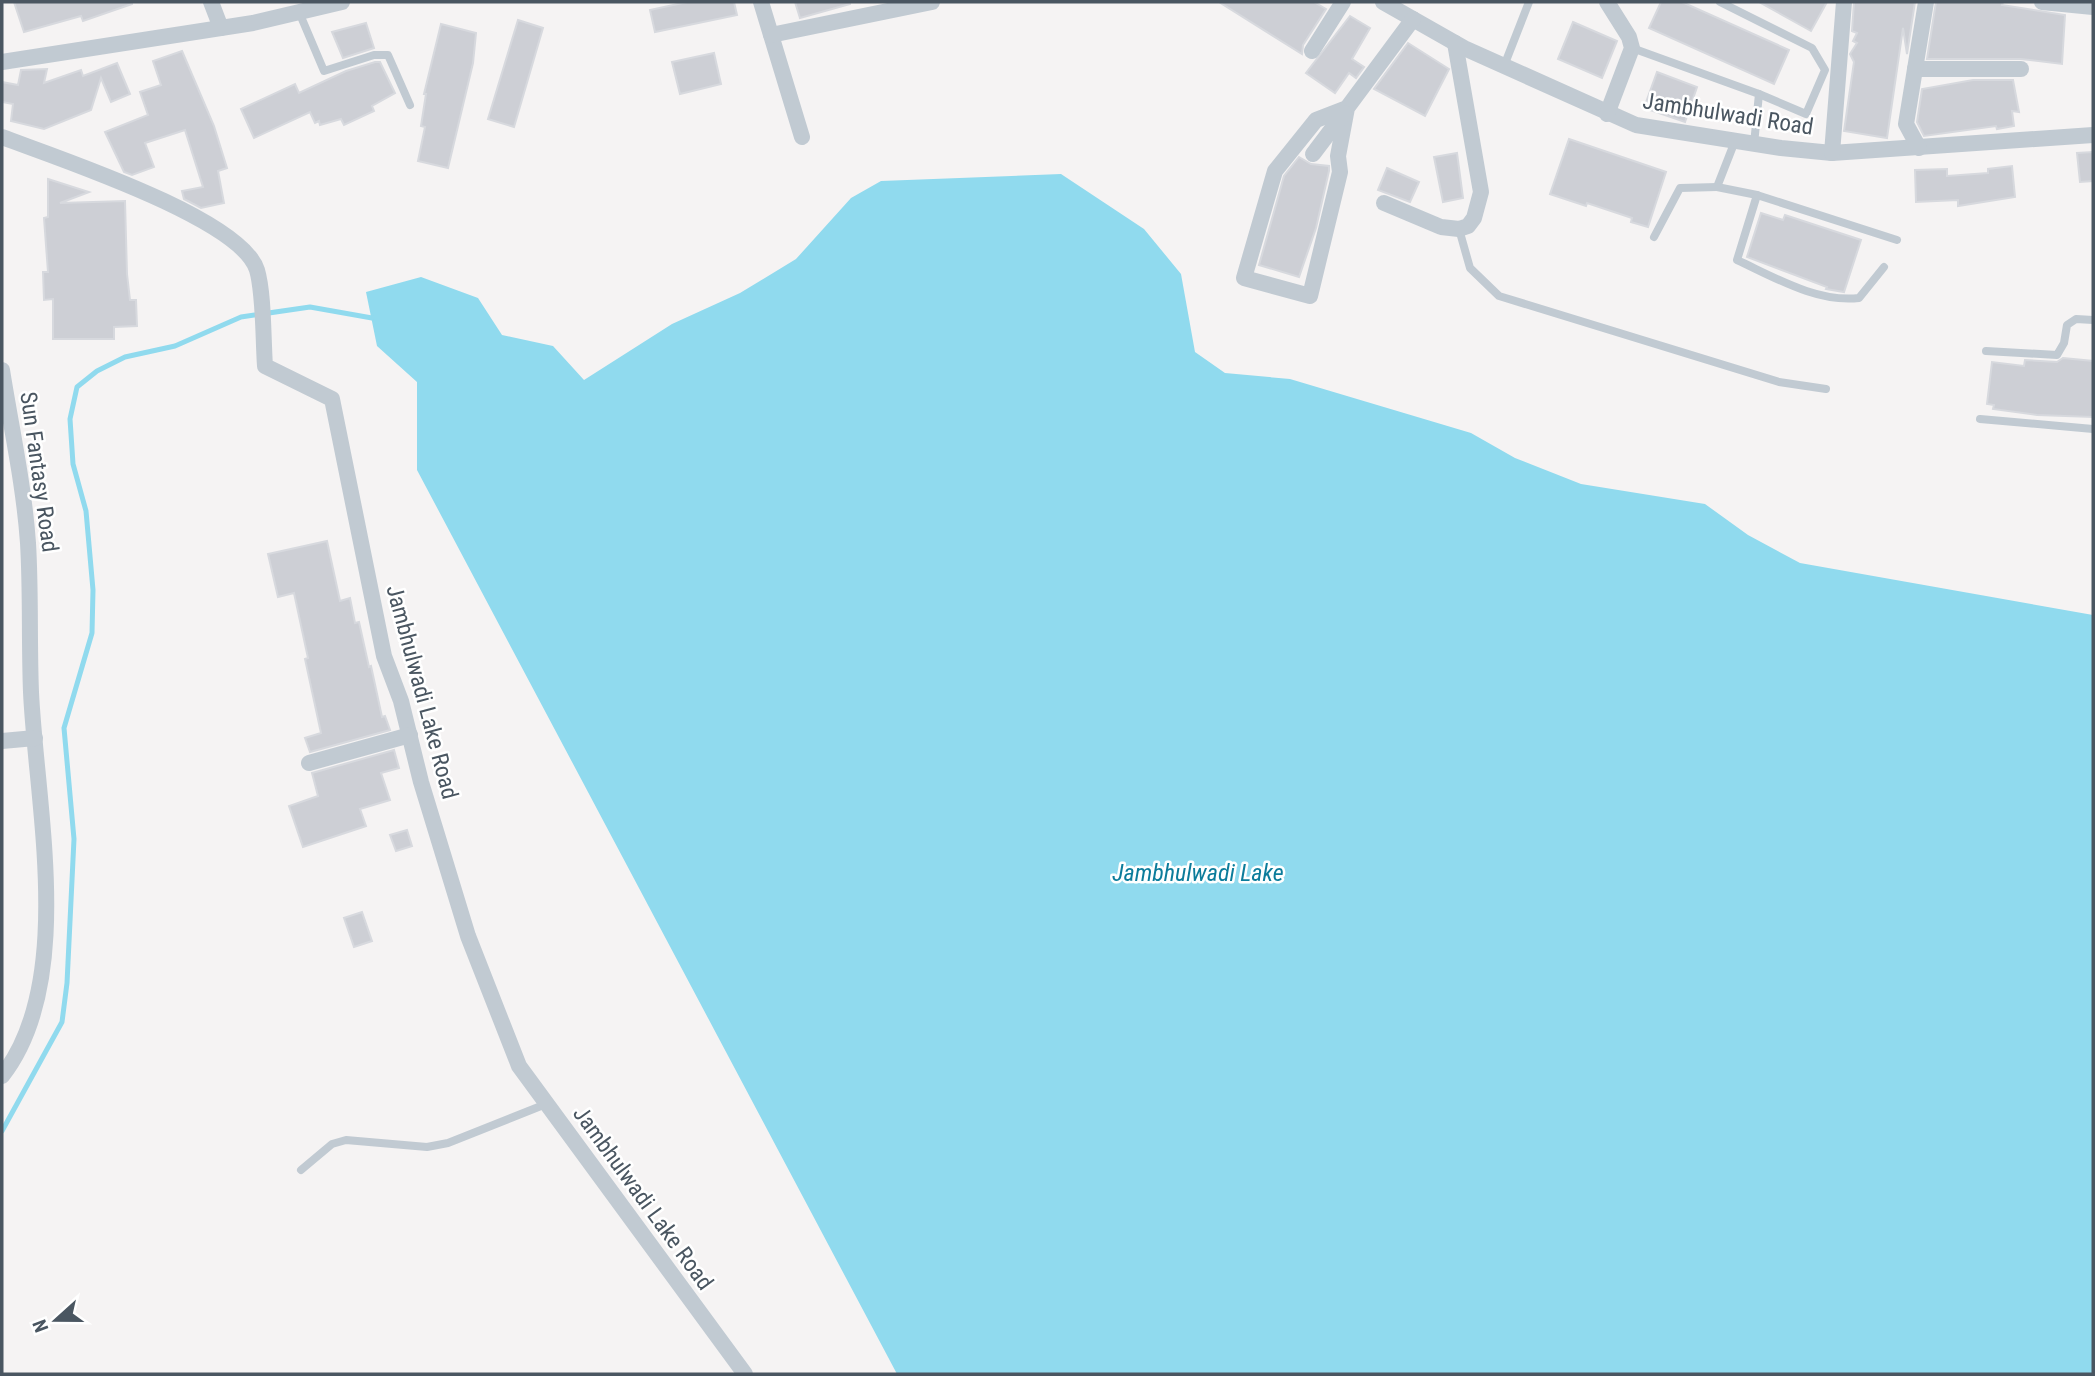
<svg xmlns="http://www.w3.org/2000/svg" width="2095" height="1376" viewBox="0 0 2095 1376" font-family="'Roboto Condensed',sans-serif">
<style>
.water{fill:#90daee}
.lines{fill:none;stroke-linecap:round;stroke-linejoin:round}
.stream{stroke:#90daee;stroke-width:5}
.building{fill:#cdcfd5;stroke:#d7d9de;stroke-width:2}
.lane{stroke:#c1cad2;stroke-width:8}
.street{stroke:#c1cad2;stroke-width:16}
.labels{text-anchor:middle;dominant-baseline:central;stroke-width:5;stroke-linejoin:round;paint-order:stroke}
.street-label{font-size:23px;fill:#4a5661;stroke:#fff}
.water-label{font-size:24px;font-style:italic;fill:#0c7c9b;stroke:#fff}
</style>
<rect width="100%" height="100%" fill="#f5f3f3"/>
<path class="water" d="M1061,174L1144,229L1181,274L1195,352L1225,373L1290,379L1471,433L1515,458L1581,484L1705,504L1748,535L1800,563L2093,615V1374H897L417,470V382L377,346L366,292L421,277L478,298L502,335L553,346L584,380L672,324L740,293L796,259L851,198L881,181Z"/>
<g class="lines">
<path class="stream" d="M2,1131L62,1022L67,983L74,839L64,728L92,633L93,590L86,511L73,464L70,419L77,387L97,371L125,357L175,346L241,317L310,307L372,318"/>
</g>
<g class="building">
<path d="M14,2H132V4L83,21L81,16L24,32Z"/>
<path d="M687,2H734L737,15L655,32L650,10Z"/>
<path d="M795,2H850V4L800,18Z"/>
<path d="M1219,2H1314L1326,9L1303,45L1302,54Z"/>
<path d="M1661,2H1682L1789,50L1774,84L1649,28Z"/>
<path d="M1759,2H1827L1811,31Z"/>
<path d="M1854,2H1915L1907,54L1903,28L1887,138L1844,131L1854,62L1850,54L1857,43L1853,41L1857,33L1852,31Z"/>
<path d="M1936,2H2003L2002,5L2065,15L2062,64L2021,59H1927Z"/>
<path d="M1350,16L1370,28L1352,59L1364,67L1356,78L1349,73L1335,93L1306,73Z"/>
<path d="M518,20L543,28L514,127L488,119Z"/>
<path d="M1573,22L1617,41L1602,78L1558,59Z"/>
<path d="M366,23L374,48L343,58L332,32Z"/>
<path d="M441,24L476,33L473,63L448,168L418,161L425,127L421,126L426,94H424Z"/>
<path d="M1408,43L1449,69L1425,116L1374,89Z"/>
<path d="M182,51L214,126L227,168L218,171L224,203L201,208L184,199L182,191L203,187L185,130L145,143L154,167L132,175L124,172L105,132L148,115L140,92L161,85L153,61Z"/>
<path d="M714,53L721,84L680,94L672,62Z"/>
<path d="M375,62H380L395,93L372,106L374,111L344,125L341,119L320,125L319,121L315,123L310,112L254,138L241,109L295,84L299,93L346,71Z"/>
<path d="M117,63L130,94L111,102L101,78L91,110L44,129L11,121L13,104L2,102V82L18,85L21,70L47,69L44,83L81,70L83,76Z"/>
<path d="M1657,72L1697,87L1685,122L1644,108Z"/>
<path d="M1973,80H2013L2019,112L2012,111L2014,126L1997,129L1996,126L1924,136L1917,122L1922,89Z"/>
<path d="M1569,139L1666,172L1648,227L1631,222L1632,218L1587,203L1586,206L1550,194Z"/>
<path d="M2093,152V181L2080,182L2077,153Z"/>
<path d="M1457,153L1463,198L1443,202L1434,157Z"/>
<path d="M1299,157L1311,164L1329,166V171L1316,228L1299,277L1259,265L1284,176Z"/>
<path d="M2012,166L2015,197L1958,206V200L1916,202L1915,170L1947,169V176L1988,173V169Z"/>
<path d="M1387,168L1419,182L1410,202L1378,190Z"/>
<path d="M48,179L89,192L60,203L125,201L127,274L130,300H136L137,326L114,327V339H53V299L44,300L43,272H48L44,218L48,217Z"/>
<path d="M1761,213L1783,220L1785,215L1861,240L1844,292L1826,289L1827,287L1747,257Z"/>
<path d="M2063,358L2093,361V417L2037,415L1993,409L1994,405L1987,404L1992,362L2024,366L2025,360L2057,362Z"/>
<path d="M327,541L340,601L350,598L355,623L359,622L369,667L371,666L382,717L385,716L390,730L310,752L305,738L321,733L305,659L308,658L294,593L278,597L268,554Z"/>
<path d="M394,750L399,768L381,773L390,800L360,809L366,826L303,847L289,806L318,796L312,773Z"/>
<path d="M407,830L412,846L396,851L390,835Z"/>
<path d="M362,912L372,941L354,947L344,918Z"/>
</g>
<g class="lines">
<g class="lane">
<path d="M1720,2L1812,48L1825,70L1806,114L1759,94"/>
<path d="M299,12L324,71L374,55H388L410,105"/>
<path d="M1632,48L1759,94L1754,144"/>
<path d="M1504,66L1529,2"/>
<path d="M1735,141L1717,187L1757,195L1737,260C1774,277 1817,303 1859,298L1884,267"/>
<path d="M1757,195L1897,240"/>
<path d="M1459,229L1470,268L1499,296L1779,382L1826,389"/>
<path d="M1654,237L1680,188L1717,187"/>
<path d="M1986,351L2057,355L2064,343L2067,325L2076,319L2093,320"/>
<path d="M1980,419L2093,429"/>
<path d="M301,1170L332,1144L346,1140L427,1147L448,1143L546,1104"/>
</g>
<g class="street">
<path d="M211,2L221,28"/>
<path d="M761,2L802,137"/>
<path d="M1383,2L1464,48L1636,125L1781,148L1832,153L2093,135"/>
<path d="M1607,2L1629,37L1632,48L1607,114"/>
<path d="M2042,2L2093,7"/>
<path d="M771,35L932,2"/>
<path d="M1312,51L1343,2"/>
<path d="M2,62L253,23L342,2"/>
<path d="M1915,69H2021"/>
<path d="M1347,108L1338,156L1340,172L1310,296L1244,278L1275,171L1316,120L1347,108L1413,19"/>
<path d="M2,137C54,157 241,218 257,270C264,294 263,339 265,366L332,399L384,656L401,701L421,782L468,936L519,1066L745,1374"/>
<path d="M1919,148L1906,124L1926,2"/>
<path d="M1832,153L1844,2"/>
<path d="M1313,154L1344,113"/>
<path d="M1384,203L1441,227L1459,229L1468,226L1474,218L1481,192L1455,43"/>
<path d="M2,370C11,427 24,485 28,543C31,593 29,642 31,692C36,804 76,982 2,1076"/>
<path d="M2,741L35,738"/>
<path d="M309,763L410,735"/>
</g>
</g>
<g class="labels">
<g class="street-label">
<text transform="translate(1728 114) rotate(9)">Jambhulwadi Road</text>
<text transform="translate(39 472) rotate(82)">Sun Fantasy Road</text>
<text transform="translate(422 692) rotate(75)">Jambhulwadi Lake Road</text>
<text transform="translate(643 1198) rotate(54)">Jambhulwadi Lake Road</text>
</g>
<g class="water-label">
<text x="1198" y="873">Jambhulwadi Lake</text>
</g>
</g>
<rect width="2095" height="1376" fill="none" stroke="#4a5661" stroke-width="7"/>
<g transform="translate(56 1320) rotate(249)" stroke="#ffffff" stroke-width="5" paint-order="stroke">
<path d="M0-5L12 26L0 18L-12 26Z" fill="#4a5661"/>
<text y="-10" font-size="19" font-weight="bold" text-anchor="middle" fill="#4a5661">N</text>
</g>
</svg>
